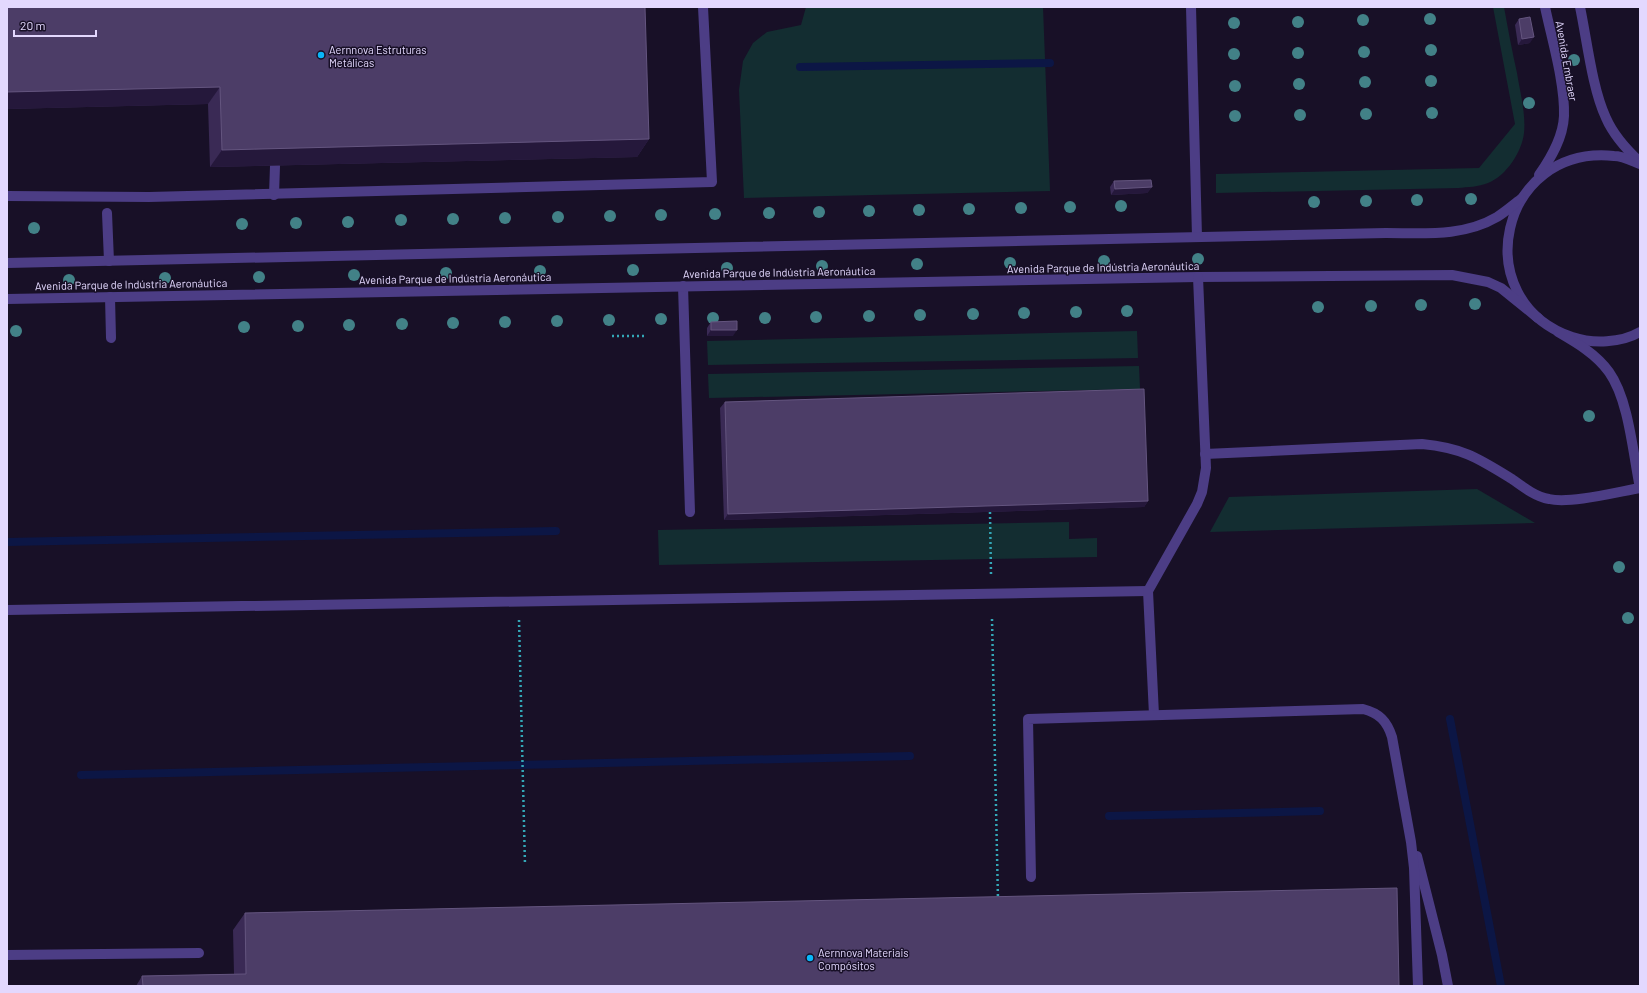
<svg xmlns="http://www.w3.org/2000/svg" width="1647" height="993" viewBox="0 0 1647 993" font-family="Barlow,sans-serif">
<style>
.green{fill:#132d31}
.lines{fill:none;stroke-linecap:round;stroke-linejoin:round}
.stream{stroke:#0c1645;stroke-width:8}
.path{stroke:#33a7b7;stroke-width:2.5;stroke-dasharray:2 3;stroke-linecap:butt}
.minor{stroke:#4c3d85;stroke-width:10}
.tree{fill:#428187}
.wall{fill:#3a2a55}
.shaded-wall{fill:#25183b}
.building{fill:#4c3d67;stroke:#64557f}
.poi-dot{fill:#09b6f9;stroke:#181027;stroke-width:1.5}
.labels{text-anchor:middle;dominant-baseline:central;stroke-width:3;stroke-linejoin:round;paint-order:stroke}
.poi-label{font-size:11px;fill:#e3d8fe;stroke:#181027;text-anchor:start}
.street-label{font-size:11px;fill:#e3d8fe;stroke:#181027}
</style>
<rect width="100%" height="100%" fill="#181027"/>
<g class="green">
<path d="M806,7H1043L1050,191L744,198L739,90L743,61L753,43L767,32L801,25Z"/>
<path d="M1493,7H1504C1508,29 1512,51 1517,73C1520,92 1526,113 1524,133C1522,152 1506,176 1488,183C1478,187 1468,187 1458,188L1216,193V174L1479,168L1515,124Z"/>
<path d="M1137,331L1138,358L708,365L707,341Z"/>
<path d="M1139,366L1140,389L709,398L708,374Z"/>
<path d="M1477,489L1535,523L1210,532L1229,497Z"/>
<path d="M1069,522V539L1097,538V557L659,565L658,530Z"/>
</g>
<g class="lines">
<g class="stream">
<path d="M800,67L1050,63"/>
<path d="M7,542L556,531"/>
<path d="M1450,719L1501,986"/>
<path d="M81,775L910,756"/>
<path d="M1109,816L1320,811"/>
</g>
<g class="path">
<path d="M612,336H645"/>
<path d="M990,512L991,574"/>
<path d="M992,619L998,900"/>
<path d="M519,620L525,865"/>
</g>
<g class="minor">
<path d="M1191,7L1197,237"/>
<path d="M1580,7C1587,40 1592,88 1606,118C1613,134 1627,150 1640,162"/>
<path d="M1640,164C1632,161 1623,156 1614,156C1500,144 1465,300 1572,337C1593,344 1621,343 1640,332"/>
<path d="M1539,175C1551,158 1563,138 1564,116C1565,83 1552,40 1545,7"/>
<path d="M274,195L275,166"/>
<path d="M7,196L149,197L712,182L703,7"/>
<path d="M107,213L109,261"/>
<path d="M7,263L1386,233C1424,233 1463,237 1497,217C1505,212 1513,205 1521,199"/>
<path d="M683,286L690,512"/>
<path d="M110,297L111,338"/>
<path d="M7,299L1198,277L1452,275L1488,282L1501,288L1538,318"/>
<path d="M1205,454L1422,444C1463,448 1478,458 1512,479C1523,487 1536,497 1549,499C1570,504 1617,492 1640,488C1633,454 1629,400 1609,372C1596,354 1577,343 1558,332"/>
<path d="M7,610L1148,591"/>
<path d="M1154,715L1148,591L1197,504L1202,492L1206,468L1198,277"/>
<path d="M1417,856L1442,955L1448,986"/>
<path d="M1031,877L1028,719L1363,709C1379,713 1387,721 1392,737L1411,842L1414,868L1418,986"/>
<path d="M7,955L199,953"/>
</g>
</g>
<g class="tree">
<circle cx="1430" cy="19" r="6"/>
<circle cx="1363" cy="20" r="6"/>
<circle cx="1298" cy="22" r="6"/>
<circle cx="1234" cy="23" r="6"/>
<circle cx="1431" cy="50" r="6"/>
<circle cx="1364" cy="52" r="6"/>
<circle cx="1298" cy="53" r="6"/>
<circle cx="1234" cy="54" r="6"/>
<circle cx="1574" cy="60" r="6"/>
<circle cx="1431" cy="81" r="6"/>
<circle cx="1365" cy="82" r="6"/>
<circle cx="1299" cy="84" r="6"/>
<circle cx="1235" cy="86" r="6"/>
<circle cx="1529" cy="103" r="6"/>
<circle cx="1432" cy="113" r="6"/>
<circle cx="1366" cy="114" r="6"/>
<circle cx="1300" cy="115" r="6"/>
<circle cx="1235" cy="116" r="6"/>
<circle cx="1471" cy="199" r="6"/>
<circle cx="1417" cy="200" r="6"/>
<circle cx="1366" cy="201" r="6"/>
<circle cx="1314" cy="202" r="6"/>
<circle cx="1121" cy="206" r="6"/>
<circle cx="1070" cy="207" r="6"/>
<circle cx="1021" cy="208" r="6"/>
<circle cx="969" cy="209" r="6"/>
<circle cx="919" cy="210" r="6"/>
<circle cx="869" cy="211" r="6"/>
<circle cx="819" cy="212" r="6"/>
<circle cx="769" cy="213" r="6"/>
<circle cx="715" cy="214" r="6"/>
<circle cx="661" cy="215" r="6"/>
<circle cx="610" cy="216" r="6"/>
<circle cx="558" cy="217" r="6"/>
<circle cx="505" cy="218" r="6"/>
<circle cx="453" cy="219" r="6"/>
<circle cx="401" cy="220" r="6"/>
<circle cx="348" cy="222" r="6"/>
<circle cx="296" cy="223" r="6"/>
<circle cx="242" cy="224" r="6"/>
<circle cx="34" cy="228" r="6"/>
<circle cx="1198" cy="259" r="6"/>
<circle cx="1104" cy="261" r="6"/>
<circle cx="1010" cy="263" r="6"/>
<circle cx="917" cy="264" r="6"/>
<circle cx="822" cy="266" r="6"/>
<circle cx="727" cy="268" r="6"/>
<circle cx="633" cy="270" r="6"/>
<circle cx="540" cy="271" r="6"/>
<circle cx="446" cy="273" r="6"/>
<circle cx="354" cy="275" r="6"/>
<circle cx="259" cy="277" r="6"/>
<circle cx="165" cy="278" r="6"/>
<circle cx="69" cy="280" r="6"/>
<circle cx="1475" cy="304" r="6"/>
<circle cx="1421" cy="305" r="6"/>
<circle cx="1371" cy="306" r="6"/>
<circle cx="1318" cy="307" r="6"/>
<circle cx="1127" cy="311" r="6"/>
<circle cx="1076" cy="312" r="6"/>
<circle cx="1024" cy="313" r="6"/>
<circle cx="973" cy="314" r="6"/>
<circle cx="920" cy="315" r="6"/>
<circle cx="869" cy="316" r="6"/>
<circle cx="816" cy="317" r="6"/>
<circle cx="713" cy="318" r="6"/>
<circle cx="765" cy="318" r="6"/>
<circle cx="661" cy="319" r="6"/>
<circle cx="609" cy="320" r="6"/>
<circle cx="557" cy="321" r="6"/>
<circle cx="505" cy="322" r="6"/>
<circle cx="453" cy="323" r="6"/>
<circle cx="402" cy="324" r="6"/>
<circle cx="349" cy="325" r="6"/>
<circle cx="298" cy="326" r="6"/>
<circle cx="244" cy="327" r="6"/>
<circle cx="16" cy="331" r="6"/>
<circle cx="1589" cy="416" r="6"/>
<circle cx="1619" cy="567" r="6"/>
<circle cx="1628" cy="618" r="6"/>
</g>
<g class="wall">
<path d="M7,7L649,139L637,157L210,167L208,104L7,109Z"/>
<path d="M1519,19L1530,43L1518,45L1515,25Z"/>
<path d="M1114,181L1152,187L1147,193L1111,195L1110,187Z"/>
<path d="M711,322L733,336H707V328Z"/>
<path d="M725,402L1148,501L1144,507L724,520L720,408Z"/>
<path d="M245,913L1399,986H136L142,976L234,974L233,930Z"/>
</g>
<g class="shaded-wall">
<path d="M1534,37L1530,43L1518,45L1522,39Z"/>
<path d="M220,87L208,104L7,109V92Z"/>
<path d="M649,139L637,157L210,167L222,150Z"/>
<path d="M1152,187L1147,193L1111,195L1115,189Z"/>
<path d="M711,330H737L733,336H707Z"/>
<path d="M1148,501L1144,507L724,520L728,514Z"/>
</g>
<g class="building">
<path d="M7,7H645L649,139L222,150L220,87L7,92Z"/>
<path d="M1530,17L1534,37L1522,39L1519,19Z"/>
<path d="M1151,180L1152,187L1115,189L1114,181Z"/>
<path d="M737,321V330H711V322Z"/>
<path d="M1144,389L1148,501L728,514L725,402Z"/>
<path d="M1397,888L1399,986H143L142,976L246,974L245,913Z"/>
</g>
<g class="poi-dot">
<circle cx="321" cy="55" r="4"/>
<circle cx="810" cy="958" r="4"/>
</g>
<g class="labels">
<g class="poi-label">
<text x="329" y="49">Aernnova Estruturas<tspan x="329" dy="13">Metálicas</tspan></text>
<text x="818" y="952">Aernnova Materiais<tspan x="818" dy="13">Compósitos</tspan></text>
</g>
<g class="street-label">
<text transform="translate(1567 61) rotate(80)">Avenida Embraer</text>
<text transform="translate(1103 267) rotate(-1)">Avenida Parque de Indústria Aeronáutica</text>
<text transform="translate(779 272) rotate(-1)">Avenida Parque de Indústria Aeronáutica</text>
<text transform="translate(455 278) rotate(-1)">Avenida Parque de Indústria Aeronáutica</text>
<text transform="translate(131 284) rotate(-1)">Avenida Parque de Indústria Aeronáutica</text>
</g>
</g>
<rect width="1647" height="993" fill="none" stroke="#e3d8fe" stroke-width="16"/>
<path d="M14 30v6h82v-6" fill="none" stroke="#e3d8fe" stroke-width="2"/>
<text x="20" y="30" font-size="12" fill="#e3d8fe" stroke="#181027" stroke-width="3" paint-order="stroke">20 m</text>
</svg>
